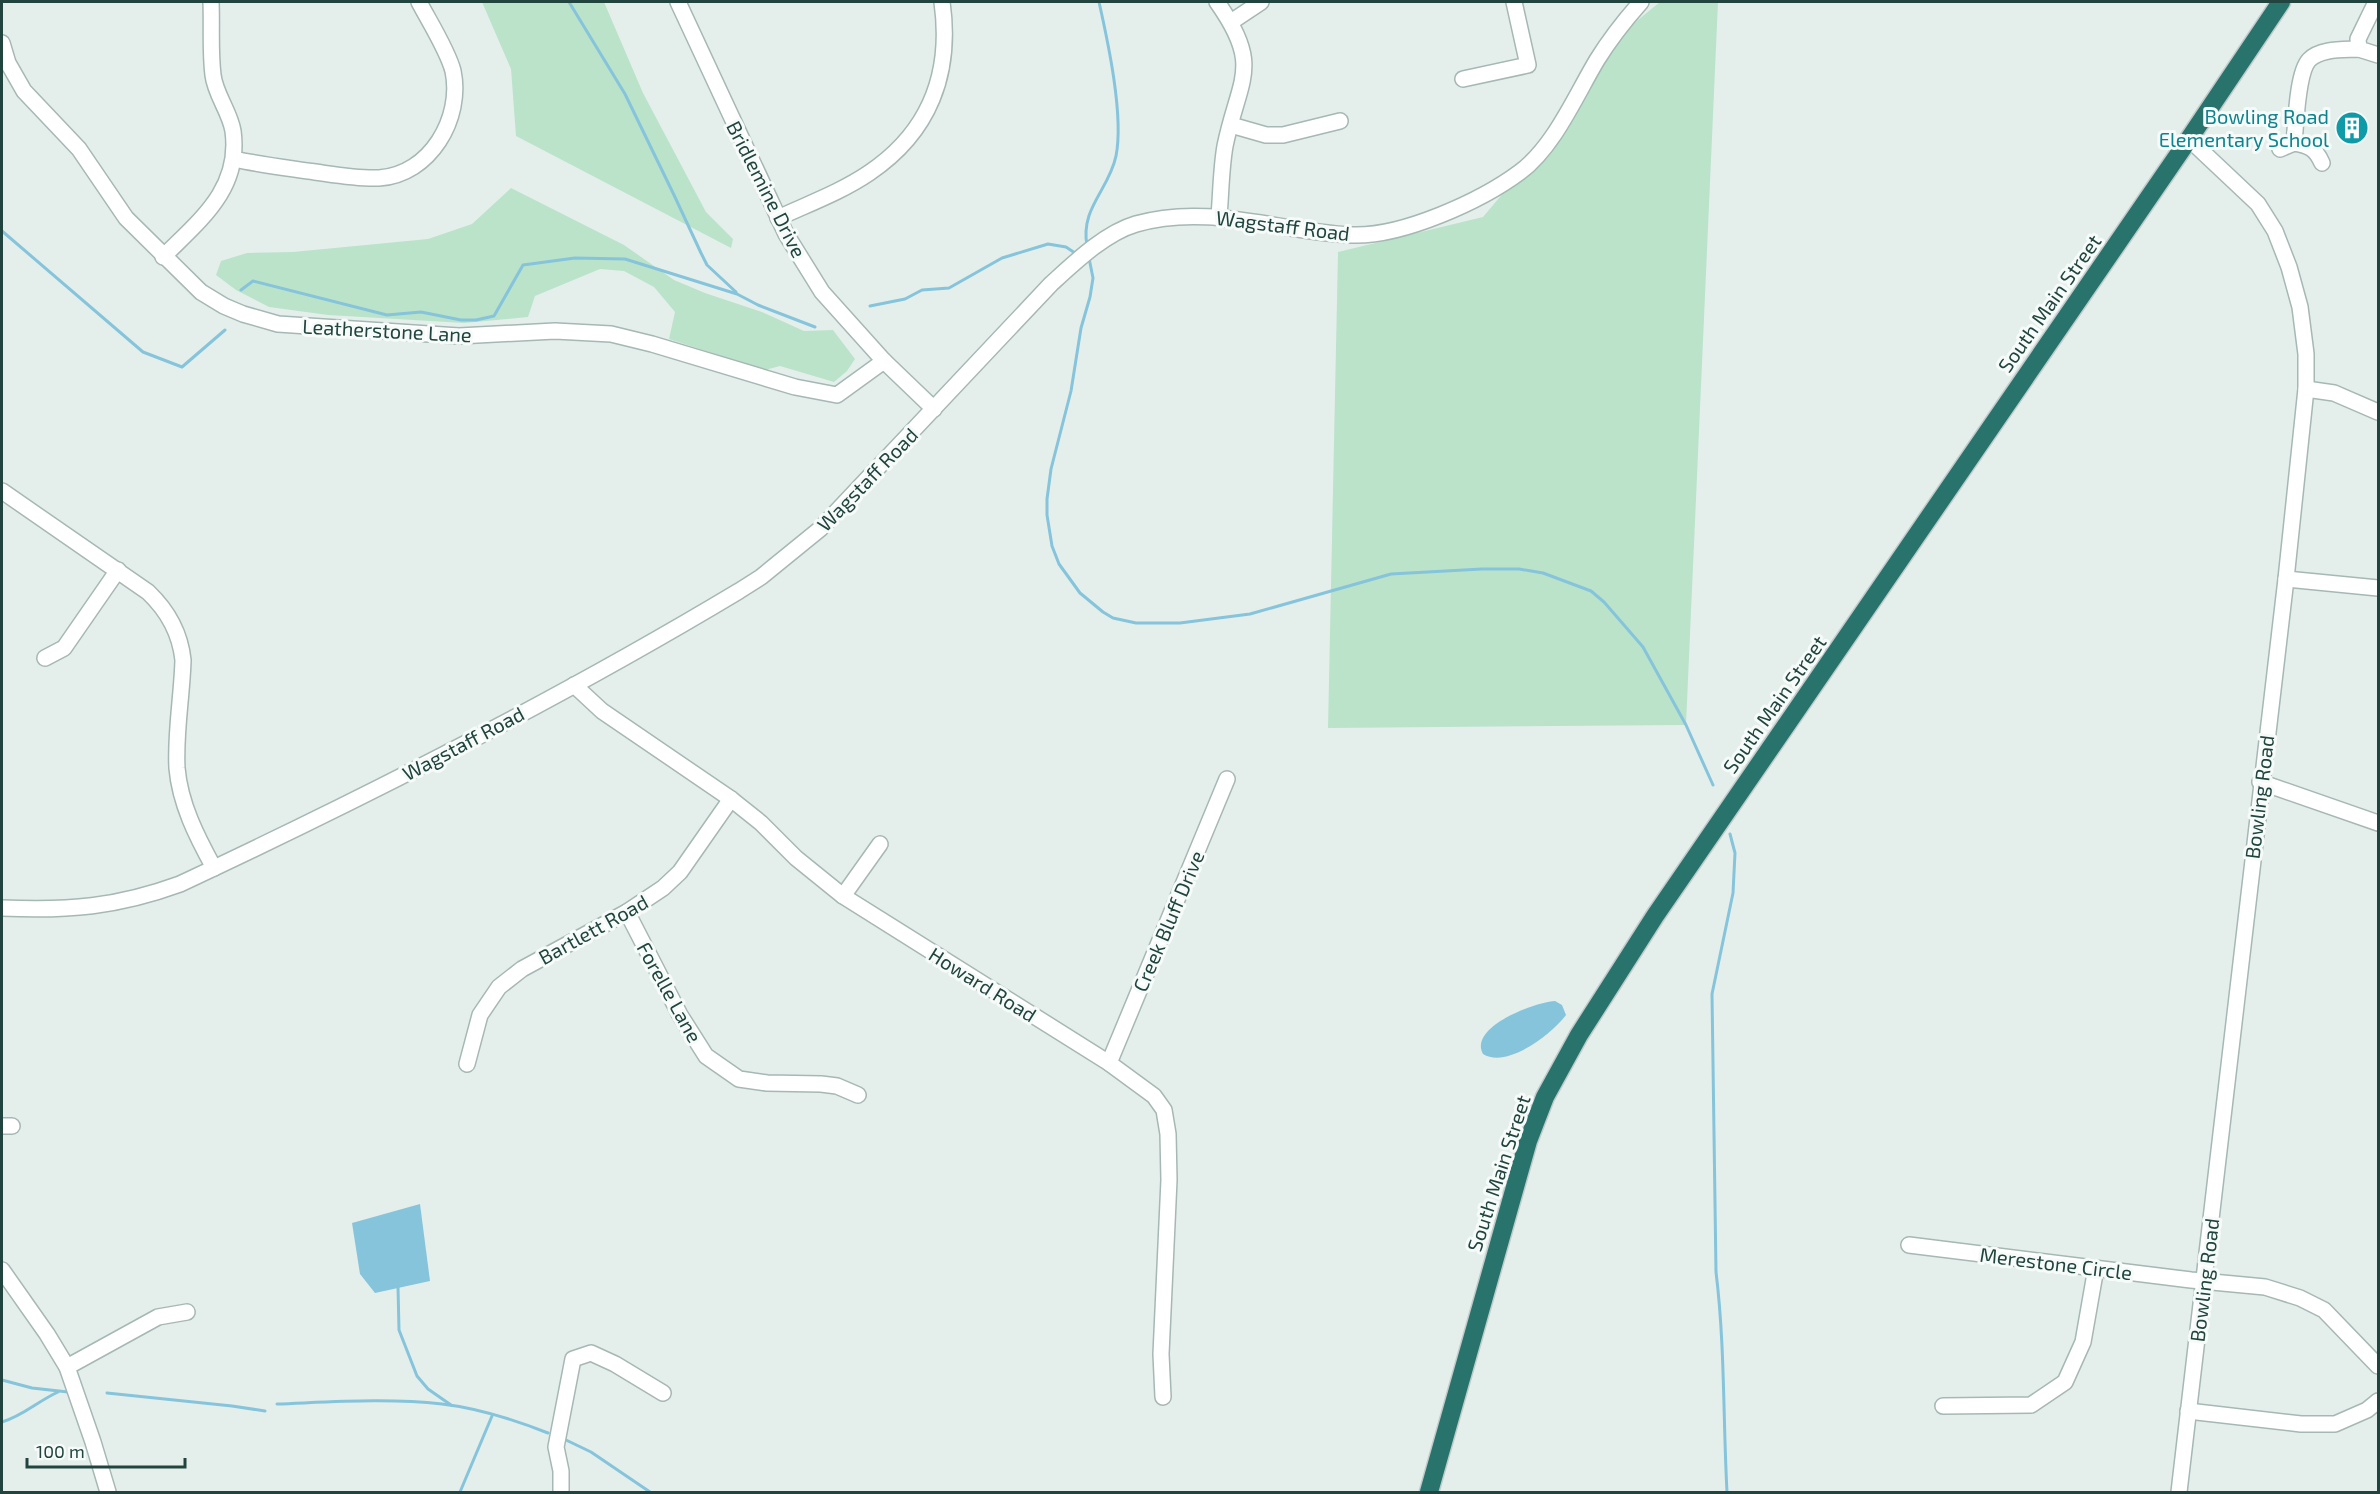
<svg xmlns="http://www.w3.org/2000/svg" width="2380" height="1494" viewBox="0 0 2380 1494" font-family="'Exo 2',sans-serif">
<style>
.green{fill:#bbe3ca}
.water{fill:#86c4db}
.lines{fill:none;stroke-linecap:round;stroke-linejoin:round}
.stream{stroke:#86c4db;stroke-width:3}
.minor-casing{stroke:#a6b8b4;stroke-width:18}
.highway-casing{stroke:#c1cbc9;stroke-width:21}
.minor{stroke:#fff;stroke-width:15}
.highway{stroke:#28746d;stroke-width:18}
.labels{text-anchor:middle;dominant-baseline:central;stroke-width:6;stroke-linejoin:round;paint-order:stroke}
.culture-label{font-size:20px;fill:#0d838f;stroke:#f6fbf9;text-anchor:end}
.street-label{font-size:20px;fill:#21443e;stroke:#f6fbf9}
</style>
<rect width="100%" height="100%" fill="#e4efec"/>
<g class="green">
<path d="M482,2H604L643,93L706,212L733,239L731,248L516,136L511,69Z"/>
<path d="M1660,2H1718L1686,725L1328,728L1338,252L1483,217L1558,128L1617,37Z"/>
<path d="M511,188L624,245L674,280L705,293L762,312L804,331L833,330L855,359L847,371L834,382L780,366L765,370L669,339L675,312L654,287L624,271L600,269L535,296L528,317L464,323L328,315L269,307L236,290L216,275L221,261L247,253L293,252L428,239L472,224Z"/>
</g>
<g class="water">
<path d="M1555,1001L1562,1005L1566,1015C1552,1034 1507,1069 1483,1054C1468,1027 1535,1002 1555,1001Z"/>
<path d="M420,1204L430,1281L375,1293L360,1274L352,1223Z"/>
</g>
<g class="lines">
<g class="stream">
<path d="M569,2L625,94L674,195L701,253L707,265L736,292"/>
<path d="M2,231L143,352L182,367L225,330"/>
<path d="M1087,246C1080,208 1109,190 1116,156C1124,116 1108,42 1099,2"/>
<path d="M1089,258L1093,278L1090,297L1081,328L1071,391L1051,469L1047,499V515L1052,546L1059,564L1080,593L1103,612L1113,618L1136,623H1180L1250,614L1391,574L1482,569H1519L1543,573L1591,591L1604,602L1643,647L1686,725L1713,785"/>
<path d="M241,290L253,281L387,315L421,312L461,320H476L494,316L523,265L575,258L625,259L737,294L758,305L815,327"/>
<path d="M870,306L905,299L922,290L949,288L1002,258L1048,244L1066,247L1078,255"/>
<path d="M398,1287L399,1330L417,1376L428,1389L451,1405"/>
<path d="M2,1380L32,1388L68,1392"/>
<path d="M107,1393L232,1406L265,1411"/>
<path d="M277,1404C332,1402 388,1398 442,1404C477,1408 515,1420 548,1433"/>
<path d="M2,1422C23,1416 38,1401 58,1392"/>
<path d="M566,1440L591,1452L650,1492"/>
<path d="M460,1492L492,1416"/>
<path d="M1727,1492C1723,1419 1725,1345 1716,1272L1712,994L1733,893L1735,853L1730,834"/>
</g>
<g class="minor-casing">
<g id="minor">
<path d="M678,2L786,234L822,292L884,361L934,409"/>
<path d="M1217,2C1263,67 1239,78 1225,146C1221,169 1221,193 1219,216"/>
<path d="M2376,2L2358,39L2359,49L2378,55"/>
<path d="M1231,22L1261,2"/>
<path d="M2,43L8,63L24,91L79,149L126,218L201,292L224,306L243,314L278,324L459,336L555,331L611,334L652,344L795,387L837,395L884,361"/>
<path d="M1463,79L1528,65L1514,2"/>
<path d="M1231,125L1266,135H1283L1340,121"/>
<path d="M2294,143C2309,145 2316,149 2322,163"/>
<path d="M2280,149L2294,143C2296,124 2297,73 2309,60C2321,48 2344,50 2359,49"/>
<path d="M234,159C261,165 288,168 315,172C336,175 358,179 379,178C430,175 463,118 453,71C448,51 429,21 419,2"/>
<path d="M778,218C808,204 841,192 869,173C930,132 952,73 942,2"/>
<path d="M163,257C200,220 241,189 233,131C230,112 215,94 213,75C210,51 212,26 211,2"/>
<path d="M2306,389L2334,393L2378,412"/>
<path d="M2,491L148,592C168,611 180,632 183,660C182,696 175,733 177,768C180,804 197,837 214,868"/>
<path d="M2286,579L2378,588"/>
<path d="M45,658L64,648L118,570"/>
<path d="M574,685L602,711L731,799L761,823L796,858L843,896L1109,1063L1154,1096L1164,1110L1168,1134L1169,1180L1161,1354L1163,1397"/>
<path d="M2260,782L2378,823"/>
<path d="M843,896L880,844"/>
<path d="M2,908C68,911 117,907 180,884C370,795 559,699 739,591L761,577L820,529L1051,284C1074,263 1105,233 1136,224C1209,203 1279,232 1352,235C1402,237 1481,201 1520,172C1554,147 1576,95 1597,60C1610,39 1625,20 1641,2"/>
<path d="M627,912L680,1015L706,1056L739,1079L767,1083L821,1084L837,1086L858,1095"/>
<path d="M1109,1063L1227,779"/>
<path d="M467,1064L480,1015L499,987L522,969L627,912L663,888L680,872L731,799"/>
<path d="M2,1126H12"/>
<path d="M1909,1245L2191,1280L2265,1287L2300,1298L2324,1310L2378,1366"/>
<path d="M2,1270L47,1334L67,1367L93,1442L108,1492"/>
<path d="M67,1367L158,1317L187,1312"/>
<path d="M1943,1406L2031,1405L2065,1382L2083,1342L2096,1268"/>
<path d="M2188,1411L2301,1424H2335L2367,1410L2378,1401"/>
<path d="M561,1492V1471L556,1447L573,1359L591,1353L615,1364L663,1393"/>
<path d="M2179,1492L2286,579L2306,389V354L2300,307L2289,267L2275,231L2258,204L2189,139"/>
</g>
</g>
<g class="highway-casing">
<path id="highway" d="M1429,1492L1528,1141L1545,1097L1579,1035L1655,916L2189,139L2281,2"/>
</g>
<use href="#minor" class="minor"/>
<use href="#highway" class="highway"/>
</g>
<defs>
<g id="building-disc" transform="scale(1.725)"><circle r="9.5" fill="#0f9aa8" stroke="#f6fbf9"/><path d="M-4-6H4V6H1V3H-1V6H-4ZM-2.5-4.3h1.7v1.8h-1.7ZM.8-4.3h1.7v1.8H.8ZM-2.5-1h1.7V.8h-1.7ZM.8-1h1.7V.8H.8Z" fill="#fff"/></g>
</defs>
<g fill-rule="evenodd">
<use href="#building-disc" x="2352" y="128"/>
</g>
<g class="labels">
<g class="culture-label">
<text x="2329" y="116">Bowling Road<tspan x="2329" dy="23">Elementary School</tspan></text>
</g>
<g class="street-label">
<text transform="translate(767 189) rotate(63)">Bridlemine Drive</text>
<text transform="translate(1283 225) rotate(7)">Wagstaff Road</text>
<text transform="translate(2049 303) rotate(-55)">South Main Street</text>
<text transform="translate(387 330) rotate(3)">Leatherstone Lane</text>
<text transform="translate(867 479) rotate(-46)">Wagstaff Road</text>
<text transform="translate(1774 704) rotate(-55)">South Main Street</text>
<text transform="translate(463 743) rotate(-28)">Wagstaff Road</text>
<text transform="translate(2259 797) rotate(-83)">Bowling Road</text>
<text transform="translate(1168 921) rotate(-67)">Creek Bluff Drive</text>
<text transform="translate(593 929) rotate(-29)">Bartlett Road</text>
<text transform="translate(983 984) rotate(32)">Howard Road</text>
<text transform="translate(670 992) rotate(61)">Forelle Lane</text>
<text transform="translate(1498 1173) rotate(-72)">South Main Street</text>
<text transform="translate(2056 1263) rotate(7)">Merestone Circle</text>
<text transform="translate(2204 1280) rotate(-83)">Bowling Road</text>
</g>
</g>
<rect width="2380" height="1494" fill="none" stroke="#21443e" stroke-width="6"/>
<path d="M27 1458v9h158v-9" fill="none" stroke="#21443e" stroke-width="3"/>
<text x="36" y="1458" font-size="18" fill="#21443e" stroke="#f6fbf9" stroke-width="4.5" paint-order="stroke">100 m</text>
</svg>
